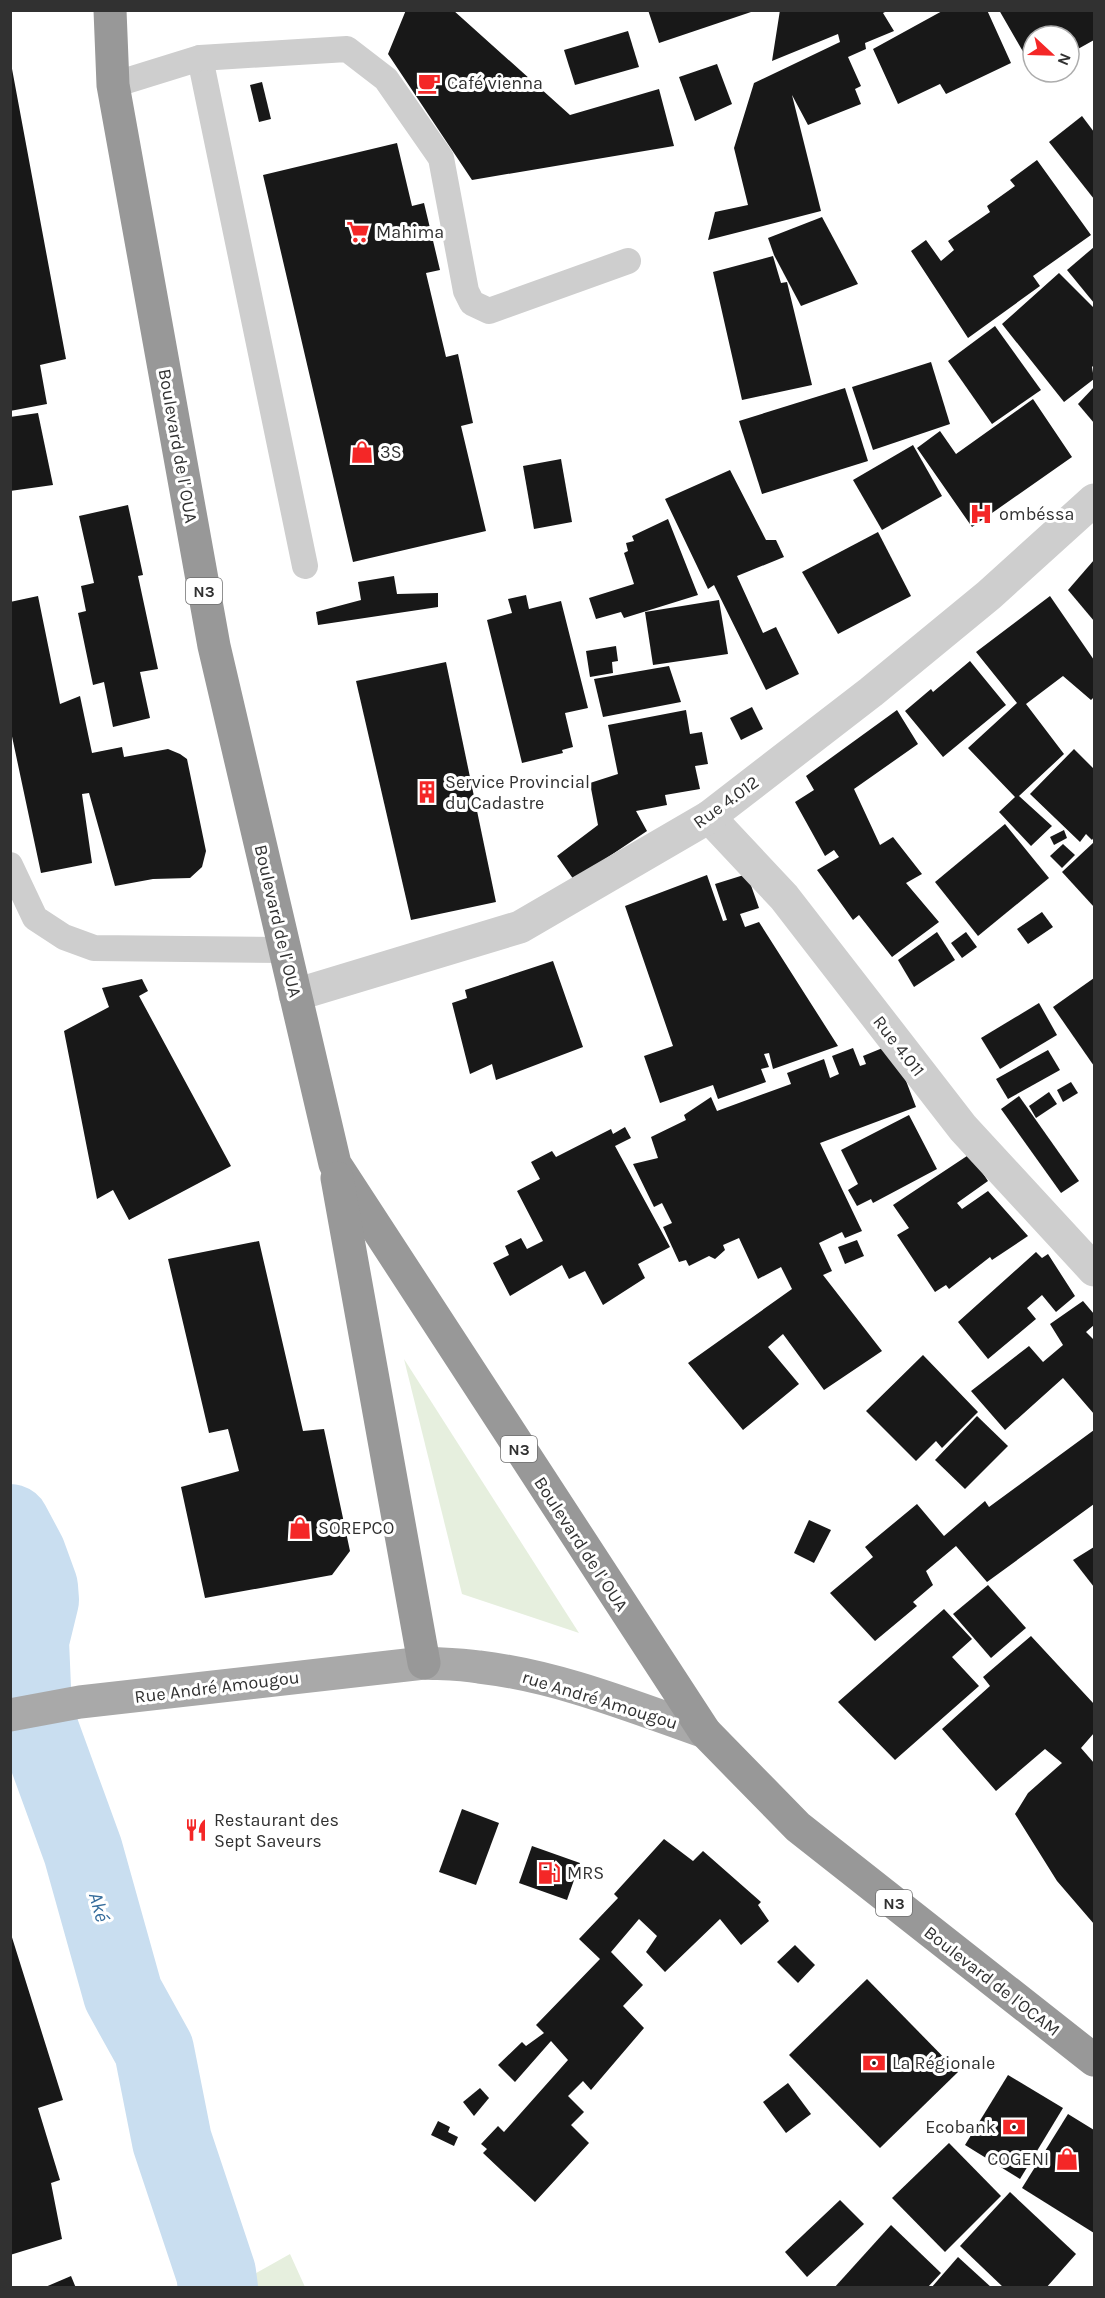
<svg xmlns="http://www.w3.org/2000/svg" width="1105" height="2298" viewBox="0 0 1105 2298" font-family="Karla,sans-serif">
<style>
.green{fill:#e6efde}
.lines{fill:none;stroke-linecap:round;stroke-linejoin:round}
.river{stroke:#c9def0;stroke-width:80}
.building{fill:#181818}
.lane{stroke:#cecece;stroke-width:26}
.street{stroke:#cecece;stroke-width:33}
.primary{stroke:#a9a9a9;stroke-width:33}
.highway{stroke:#989898;stroke-width:33}
.labels{text-anchor:middle;dominant-baseline:central;stroke-width:6;stroke-linejoin:round;paint-order:stroke}
.shield{fill:#fff;stroke:#6f6f6f;stroke-width:1.5}
.shield-label{font-size:16px;font-weight:bold;fill:#313131}
.poi-label{font-size:18px;fill:#313131;stroke:#fff;text-anchor:start}
.street-label{font-size:18px;fill:#313131;stroke:#fff}
.water-label{font-size:20px;font-style:italic;fill:#376d9c;stroke:#fff}
</style>
<rect width="100%" height="100%" fill="#fff"/>
<g class="green">
<path d="M404,1359L579,1633L462,1594Z"/>
<path d="M290,2254L305,2287H231Z"/>
</g>
<g class="lines">
<path class="river" d="M10,1524L26,1554L38,1587L39,1600L29,1641L32,1711L83,1851L123,1994L154,2050L172,2141L216,2273L218,2288"/>
</g>
<g class="building">
<path d="M406,10H453L570,115L659,89L674,146L472,180L388,54Z"/>
<path d="M648,10H754V11L659,43Z"/>
<path d="M780,10H889L883,13L894,31L865,43L866,49L848,57L861,86L855,89L861,104L808,125L792,95L821,211L708,240L715,212L748,205L734,148L754,83L840,42L838,34L772,61Z"/>
<path d="M944,10H987L1011,63L946,94L940,84L898,104L873,49Z"/>
<path d="M999,10H1094V40L1069,54V36H1033V69Z"/>
<path d="M628,31L639,67L575,85L564,50Z"/>
<path d="M10,58L66,359L40,365L47,404L10,411Z"/>
<path d="M717,64L732,104L695,121L679,77Z"/>
<path d="M262,82L271,119L259,122L250,85Z"/>
<path d="M1082,116L1094,132V199L1049,142Z"/>
<path d="M397,143L412,206L424,203L440,270L426,273L446,357L458,354L473,423L461,426L486,531L353,562L263,175Z"/>
<path d="M1037,160L1091,235L1033,276L1040,286L968,338L911,251L926,240L941,261L954,250L948,241L990,212L987,206L1015,186L1010,180Z"/>
<path d="M822,217L858,284L801,306L774,255L768,238Z"/>
<path d="M1094,247V303L1067,270Z"/>
<path d="M773,256L781,283L787,282L812,385L742,400L713,272Z"/>
<path d="M1059,273L1094,308V365L1092,367L1094,379L1064,402L1002,324Z"/>
<path d="M995,326L1041,390L992,424L948,361Z"/>
<path d="M931,362L950,424L873,450L852,387Z"/>
<path d="M1094,387V423L1078,404Z"/>
<path d="M845,388L868,461L762,494L739,421Z"/>
<path d="M1033,399L1072,457L972,527L917,448L940,431L956,454Z"/>
<path d="M38,413L53,485L10,491V417Z"/>
<path d="M913,445L942,496L882,530L853,480Z"/>
<path d="M561,459L572,522L534,529L523,466Z"/>
<path d="M730,470L766,540H776L784,557L737,576L763,633L776,627L799,674L766,690L714,585L708,589L665,499Z"/>
<path d="M128,505L143,575L138,576L158,669L140,672L150,718L113,727L104,682L93,685L78,613L86,611L81,586L94,583L79,516Z"/>
<path d="M668,519L698,595L624,618L621,612L596,619L589,598L634,584L624,553L628,551L626,543L634,541L632,536Z"/>
<path d="M878,532L911,596L838,634L802,572Z"/>
<path d="M1094,560V621L1068,590Z"/>
<path d="M394,576L397,594L438,593V607L318,625L316,612L361,600L358,582Z"/>
<path d="M526,595L529,609L561,601L588,708L565,713L573,747L562,750L563,753L522,763L487,620L512,613L508,599Z"/>
<path d="M38,596L60,704L80,696L92,753L122,747L124,757L168,749L180,754L187,759L206,851L202,867L190,878L153,879L115,886L89,793L82,794L92,863L41,873L10,727V602Z"/>
<path d="M1050,596L1094,660V697L1091,700L1063,676L1026,704L1064,754L1019,796L1052,826L1031,846L999,812L1015,797L968,748L1017,703L976,652Z"/>
<path d="M719,600L728,654L653,665L645,612Z"/>
<path d="M616,646L618,661L612,662L613,673L590,677L586,651Z"/>
<path d="M970,661L1006,705L943,757L905,711L931,689L933,692Z"/>
<path d="M446,662L496,902L411,920L356,681Z"/>
<path d="M669,666L681,702L603,717L594,679Z"/>
<path d="M752,707L763,729L741,740L730,718Z"/>
<path d="M686,710L690,734L702,732L708,764L695,766L700,789L665,795L667,805L636,811L647,831L574,880L557,856L598,825L590,783L618,774L608,725Z"/>
<path d="M897,710L918,744L854,789L880,845L893,837L922,874L906,883L939,922L892,957L859,915L853,920L817,870L839,857L834,850L825,856L795,802L814,790L806,776Z"/>
<path d="M1074,749L1094,769V837L1092,840L1086,834L1080,842L1030,794Z"/>
<path d="M1005,824L1049,878L978,936L935,882Z"/>
<path d="M1064,830L1067,838L1054,845L1050,837Z"/>
<path d="M1094,842V907L1062,872Z"/>
<path d="M1063,844L1075,855L1062,868L1050,856Z"/>
<path d="M747,874L759,908L740,914L745,927L759,922L838,1046L773,1069L769,1053L764,1054L769,1067L761,1069L766,1082L718,1099L713,1085L660,1103L644,1056L673,1046L625,906L707,875L723,921L727,920L715,884Z"/>
<path d="M1042,912L1053,927L1028,944L1017,929Z"/>
<path d="M937,932L955,960L914,987L898,960Z"/>
<path d="M966,932L977,947L962,958L951,943Z"/>
<path d="M553,961L583,1047L496,1080L492,1064L470,1074L452,1003L467,998L465,990Z"/>
<path d="M1094,978V1066L1053,1007Z"/>
<path d="M142,979L148,991L139,996L231,1166L129,1220L113,1190L97,1199L64,1031L109,1007L102,988Z"/>
<path d="M1039,1003L1057,1035L1000,1069L981,1038Z"/>
<path d="M885,1047L895,1052L916,1107L820,1143L862,1231L845,1238L842,1232L819,1243L832,1271L823,1275L882,1351L824,1390L783,1334L768,1347L799,1384L743,1430L688,1363L792,1289L781,1267L758,1279L739,1238L723,1245L725,1250L715,1259L709,1256L689,1266L686,1260L679,1262L663,1227L672,1223L662,1203L654,1207L633,1164L658,1158L651,1137L686,1120L684,1115L711,1097L717,1111L791,1084L787,1073L824,1059L830,1078L839,1074L832,1056L853,1048L860,1066L866,1064L863,1056Z"/>
<path d="M1048,1050L1060,1070L1008,1099L996,1079Z"/>
<path d="M1071,1082L1078,1093L1063,1102L1057,1090Z"/>
<path d="M1049,1092L1057,1104L1036,1118L1029,1106Z"/>
<path d="M1019,1096L1079,1181L1061,1193L1001,1109Z"/>
<path d="M909,1115L937,1169L873,1203L871,1199L857,1206L848,1190L858,1184L841,1150Z"/>
<path d="M625,1127L631,1138L615,1146L670,1247L638,1264L645,1278L603,1305L585,1271L569,1279L562,1265L510,1296L493,1263L509,1255L505,1246L521,1238L527,1249L543,1241L517,1191L540,1179L531,1162L552,1151L556,1157L611,1129L613,1134Z"/>
<path d="M970,1154L988,1181L957,1203L962,1209L988,1191L1028,1236L992,1260L990,1257L949,1289L946,1285L935,1292L897,1235L909,1228L893,1205Z"/>
<path d="M857,1240L864,1256L845,1264L838,1247Z"/>
<path d="M259,1241L303,1431L324,1429L350,1551L332,1575L205,1598L181,1487L239,1471L228,1429L209,1433L168,1259Z"/>
<path d="M1036,1252L1042,1258L1048,1254L1075,1296L1056,1312L1042,1295L1027,1308L1036,1319L988,1359L958,1322Z"/>
<path d="M1083,1301L1094,1314V1325L1086,1332L1094,1340V1414L1063,1378L1005,1430L971,1391L1029,1346L1043,1362L1063,1345L1050,1324Z"/>
<path d="M923,1355L978,1412L942,1448L936,1441L916,1461L866,1411Z"/>
<path d="M977,1416L1008,1446L965,1489L935,1460Z"/>
<path d="M1094,1430V1504L987,1582L956,1546L926,1571L933,1585L913,1602L917,1606L875,1641L830,1593L873,1557L865,1547L917,1504L944,1536L985,1501L989,1507Z"/>
<path d="M809,1520L831,1530L814,1563L794,1553Z"/>
<path d="M1094,1547V1587L1073,1560Z"/>
<path d="M988,1585L1026,1628L991,1658L953,1614Z"/>
<path d="M944,1609L972,1639L952,1657L979,1686L895,1760L838,1702Z"/>
<path d="M1031,1636L1094,1704V1733L1081,1748L1094,1763V1924L1057,1881L1015,1814L1028,1793L1062,1763L1045,1749L996,1791L942,1729L990,1686L983,1677Z"/>
<path d="M462,1809L499,1823L476,1885L439,1872Z"/>
<path d="M664,1839L693,1861L703,1851L761,1902L758,1905L769,1921L741,1945L720,1919L665,1972L646,1952L657,1936L639,1919L611,1952L643,1985L623,2006L644,2028L591,2090L583,2081L568,2096L584,2112L571,2125L589,2143L535,2202L483,2153L487,2149L481,2144L498,2126L504,2132L568,2060L551,2041L515,2082L498,2065L522,2042L526,2046L544,2033L536,2025L600,1959L579,1939L618,1898L614,1894Z"/>
<path d="M532,1846L580,1863L567,1900L519,1883Z"/>
<path d="M10,1931L63,2100L38,2108L60,2180L51,2183L62,2239L10,2255Z"/>
<path d="M795,1945L815,1965L798,1983L777,1962Z"/>
<path d="M867,1979L958,2072L880,2148L789,2055Z"/>
<path d="M1008,2075L1063,2108L1020,2179L965,2145Z"/>
<path d="M788,2083L811,2114L786,2133L763,2102Z"/>
<path d="M480,2088L489,2098L474,2116L463,2102Z"/>
<path d="M1068,2114L1094,2130V2233L1022,2188Z"/>
<path d="M438,2121L450,2127L448,2132L458,2137L454,2146L431,2135Z"/>
<path d="M949,2143L1001,2196L945,2252L892,2198Z"/>
<path d="M1010,2192L1076,2254L1046,2288H1004L960,2246Z"/>
<path d="M840,2200L864,2224L807,2277L785,2252Z"/>
<path d="M891,2225L941,2273L927,2288H834Z"/>
<path d="M958,2257L992,2288H931Z"/>
<path d="M71,2276L76,2288H43Z"/>
</g>
<g class="lines">
<g class="lane">
<path d="M200,58L305,566"/>
<path d="M113,85L200,58L347,49L386,79L441,158L466,291L472,303L489,311L628,261"/>
<path d="M10,865L35,918L64,937L94,948L285,950"/>
</g>
<g class="street">
<path d="M709,817L784,897L963,1128L1094,1270"/>
<path d="M295,995L520,927L709,817L871,692L989,595L1094,500"/>
</g>
<path class="primary" d="M10,1715L80,1702L424,1663C442,1664 461,1664 479,1667C557,1676 631,1706 705,1732"/>
<g class="highway">
<path d="M110,10L113,85L214,646L335,1164L705,1732L798,1827L1094,2060"/>
<path d="M337,1178L424,1663"/>
</g>
</g>
<defs>
<g id="cafe-bare" transform="scale(1.8)"><path d="M-5.5-4.5H6V0H3Q3 3.5 0 3.5H-2.5Q-5.5 3.5-5.5 0ZM3-3.2v2h1.7v-2ZM-6 4.5H4V6H-6Z" fill="#f42727" stroke="#fff" stroke-width="2.5" paint-order="stroke"/></g>
<g id="supermarket-bare" transform="scale(1.8)"><path d="M-6-5.5h2.5l.6 2H6L4.5 2H-2.5L-4.4-4H-6ZM-1.5 3.2a1.3 1.3 0 1 0 .1 0ZM3 3.2a1.3 1.3 0 1 0 .1 0Z" fill="#f42727" stroke="#fff" stroke-width="2.5" paint-order="stroke"/></g>
<g id="shop-bare" transform="scale(1.8)"><path d="M-5-2.5h2.3a2.7 3.5 0 0 1 5.4 0H5L5.5 6h-11ZM-1.5-2.5h3a1.5 2.3 0 0 0-3 0Z" fill="#f42727" stroke="#fff" stroke-width="2.5" paint-order="stroke"/></g>
<g id="hospital-bare" transform="scale(1.8)"><path d="M-5-5h3v3.5h4V-5h3V5h-3V1.5h-4V5h-3Z" fill="#f42727" stroke="#fff" stroke-width="2.5" paint-order="stroke"/></g>
<g id="building-bare" transform="scale(1.8)"><path d="M-4-6H4V6H1V3H-1V6H-4ZM-2.5-4.3h1.7v1.8h-1.7ZM.8-4.3h1.7v1.8H.8ZM-2.5-1h1.7V.8h-1.7ZM.8-1h1.7V.8H.8Z" fill="#f42727" stroke="#fff" stroke-width="2.5" paint-order="stroke"/></g>
<g id="restaurant-bare" transform="scale(1.8)"><path d="M-5-6h1v4h1v-4h1v4h1v-4h1v5L-1.5 .5V6h-2V.5L-5-1ZM5-6V6H3V1.5H1.5Q1.5-4 5-6Z" fill="#f42727" stroke="#fff" stroke-width="2.5" paint-order="stroke"/></g>
<g id="fuel-bare" transform="scale(1.8)"><path d="M-5.5-6h7V0h2V4h1.3V-2.5L3-4.5l.8-.8L6-3V5H2.5V1h-1V6h-7ZM-4.2-4.7v3.2H.2V-4.7Z" fill="#f42727" stroke="#fff" stroke-width="2.5" paint-order="stroke"/></g>
<g id="bank-bare" transform="scale(1.8)"><path d="M-6-4H6V4H-6ZM0-2.3a2.3 2.3 0 1 0 0 4.6a2.3 2.3 0 1 0 0-4.6Z" fill="#f42727" stroke="#fff" stroke-width="2.5" paint-order="stroke"/></g>
</defs>
<g fill-rule="evenodd">
<use href="#cafe-bare" x="429" y="83"/>
<use href="#supermarket-bare" x="358" y="232"/>
<use href="#shop-bare" x="362" y="452"/>
<use href="#hospital-bare" x="981" y="514"/>
<use href="#building-bare" x="427" y="792"/>
<use href="#shop-bare" x="300" y="1528"/>
<use href="#restaurant-bare" x="196" y="1830"/>
<use href="#fuel-bare" x="549" y="1873"/>
<use href="#bank-bare" x="874" y="2063"/>
<use href="#bank-bare" x="1014" y="2127"/>
<use href="#shop-bare" x="1067" y="2159"/>
</g>
<g class="labels">
<g class="shield">
<rect x="186" y="578" width="36" height="26" rx="4.5"/>
<rect x="501" y="1436" width="36" height="26" rx="4.5"/>
<rect x="876" y="1890" width="36" height="26" rx="4.5"/>
</g>
<g class="shield-label">
<text x="204" y="591">N3</text>
<text x="519" y="1449">N3</text>
<text x="894" y="1903">N3</text>
</g>
<g class="poi-label">
<text x="447" y="83">Café vienna</text>
<text x="376" y="232">Mahima</text>
<text x="380" y="452">3S</text>
<text x="999" y="514">ombéssa</text>
<text x="445" y="782">Service Provincial<tspan x="445" dy="21">du Cadastre</tspan></text>
<text x="318" y="1528">SOREPCO</text>
<text x="214" y="1820">Restaurant des<tspan x="214" dy="21">Sept Saveurs</tspan></text>
<text x="567" y="1873">MRS</text>
<text x="892" y="2063">La Régionale</text>
<text x="996" y="2127" text-anchor="end">Ecobank</text>
<text x="1049" y="2159" text-anchor="end">COGENI</text>
</g>
<g class="street-label">
<text transform="translate(178 446) rotate(80)">Boulevard de l' OUA</text>
<text transform="translate(726 802) rotate(-36)">Rue 4.012</text>
<text transform="translate(278 921) rotate(77)">Boulevard de l' OUA</text>
<text transform="translate(899 1046) rotate(52)">Rue 4.011</text>
<text transform="translate(581 1544) rotate(57)">Boulevard de l' OUA</text>
<text transform="translate(217 1687) rotate(-7)">Rue André Amougou</text>
<text transform="translate(600 1700) rotate(17)">rue André Amougou</text>
<text transform="translate(992 1981) rotate(38)">Boulevard de l'OCAM</text>
</g>
<g class="water-label">
<text transform="translate(99 1907) rotate(75)">Aké</text>
</g>
</g>
<rect width="1105" height="2298" fill="none" stroke="#313131" stroke-width="24"/>
<g transform="translate(1051 54) rotate(112)"><circle r="28" fill="#ffffff" stroke="#adadad" stroke-width="1.5"/>
<path d="M0-4.5L10 22L0 15L-10 22Z" fill="#f42727"/>
<text y="-9" font-size="16" font-weight="bold" text-anchor="middle" fill="#313131">N</text>
</g>
</svg>
